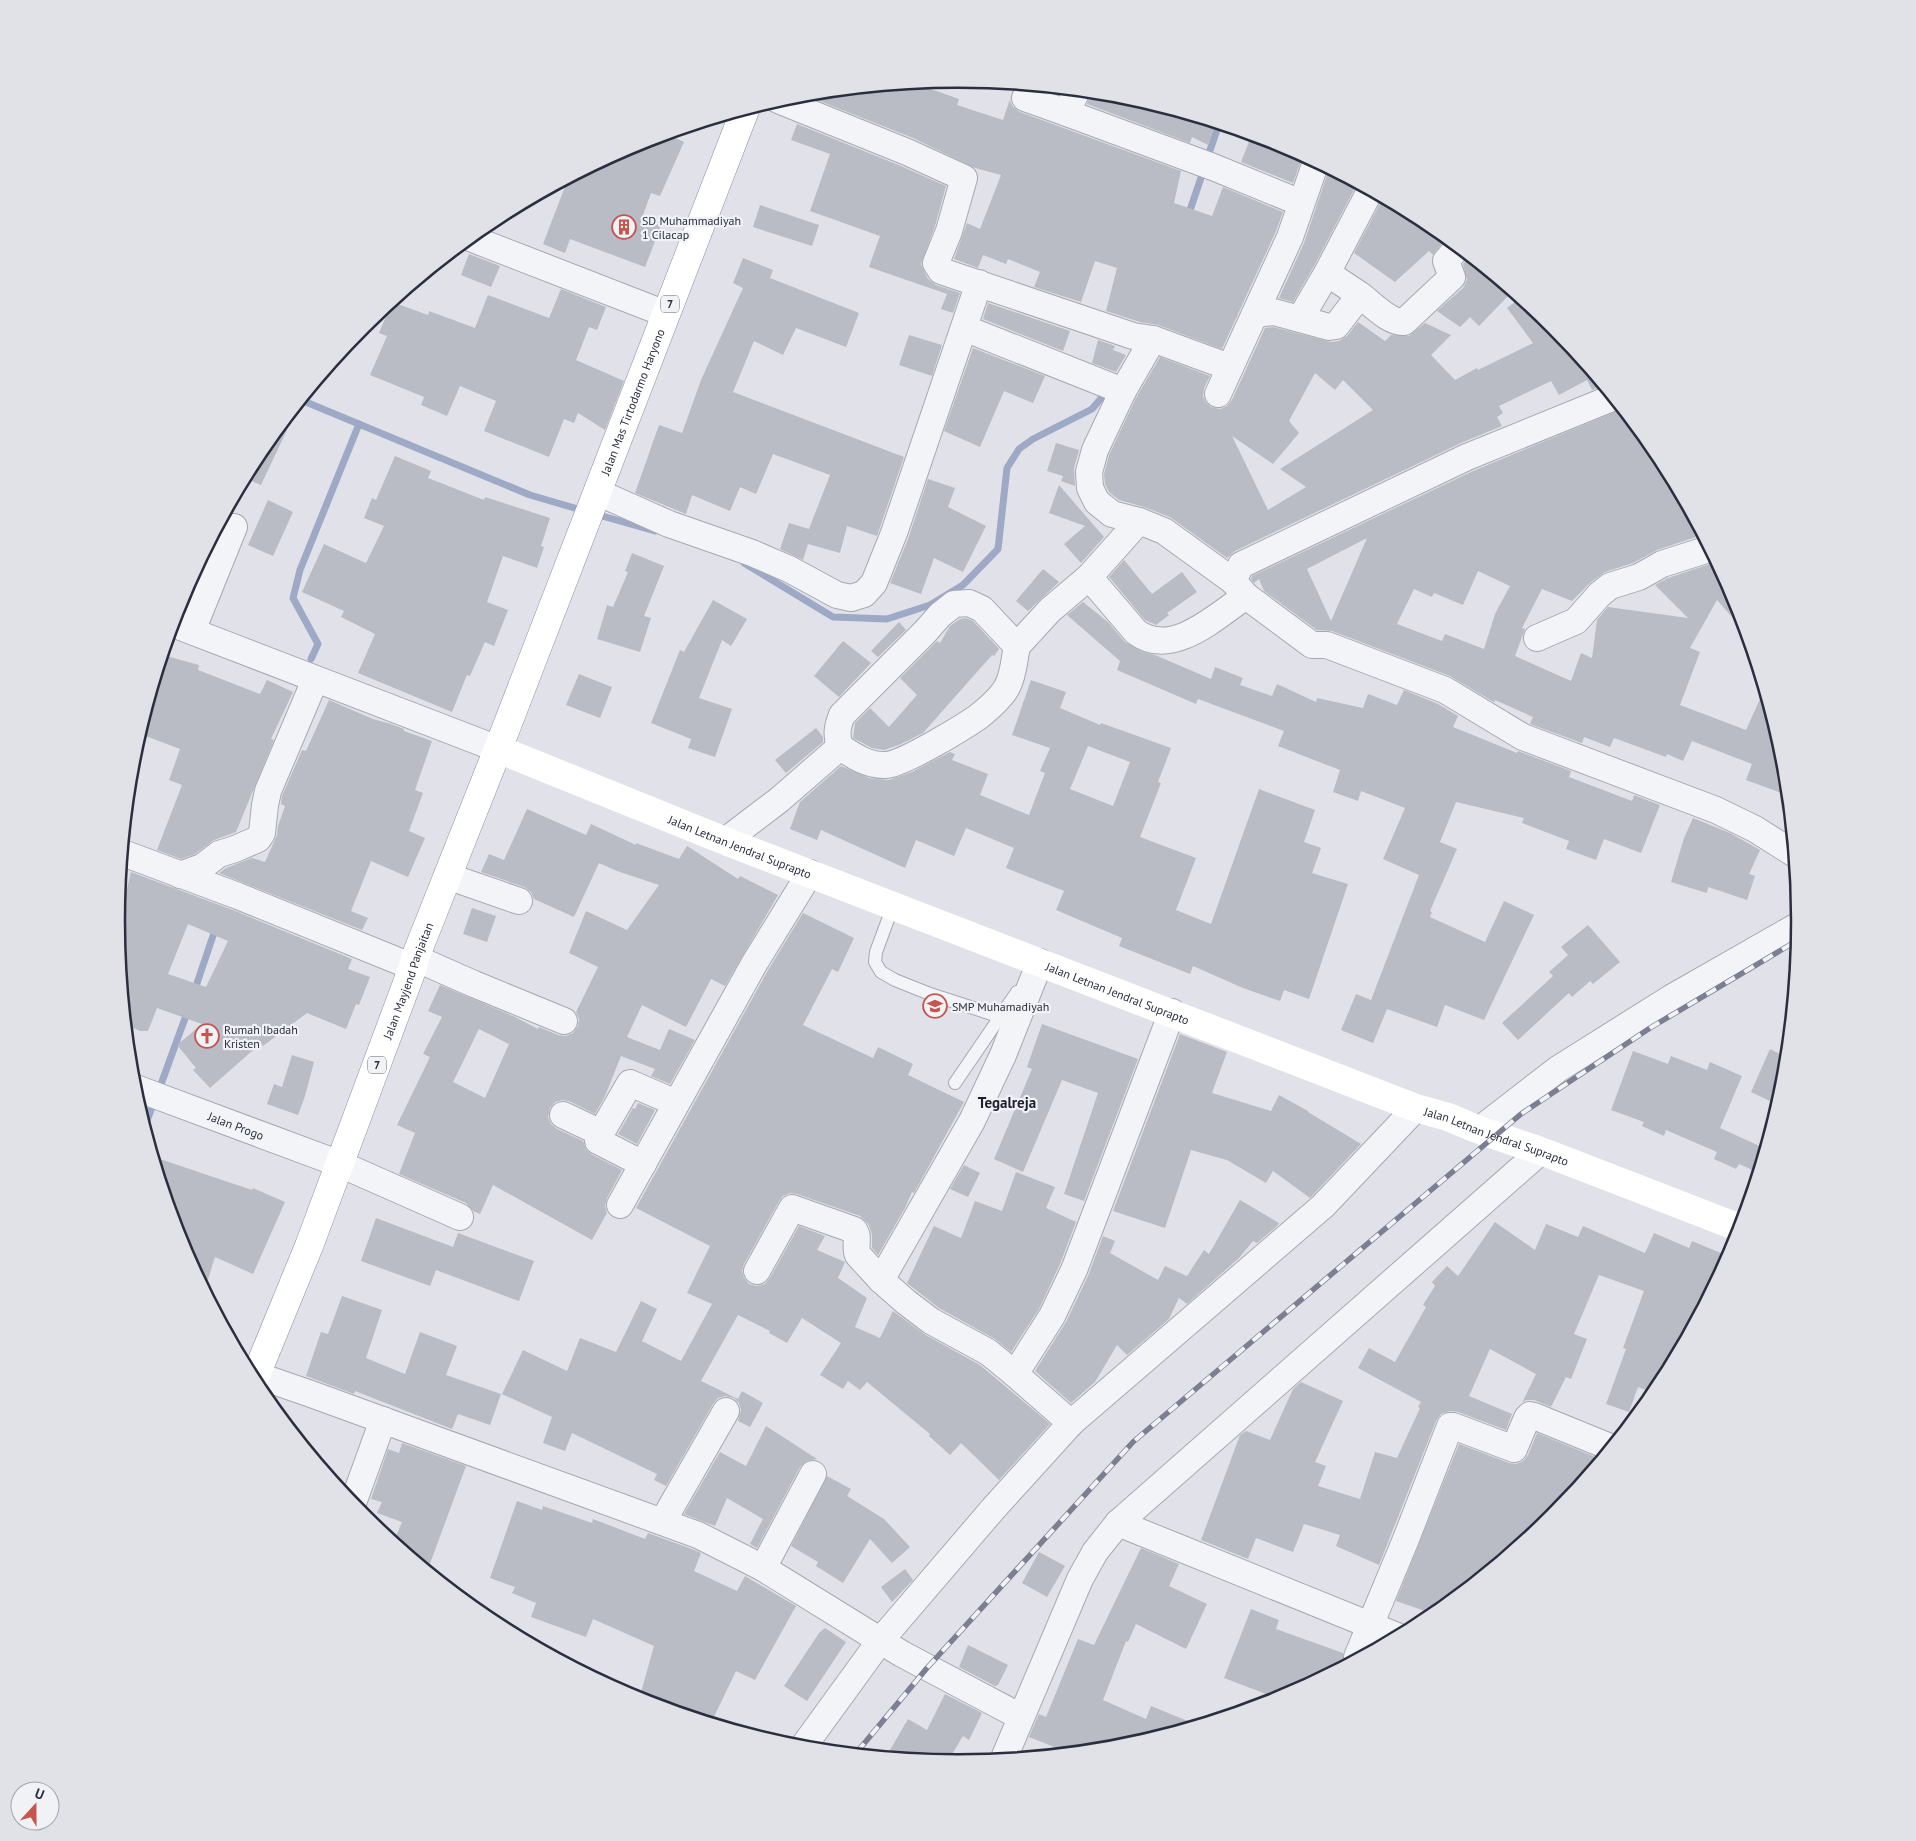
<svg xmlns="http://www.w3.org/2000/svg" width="1916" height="1841" viewBox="0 0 1916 1841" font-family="'PT Sans',sans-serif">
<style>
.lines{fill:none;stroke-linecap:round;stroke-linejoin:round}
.stream{stroke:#9ea9c6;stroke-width:7}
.building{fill:#b9bbc5;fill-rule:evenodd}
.lane-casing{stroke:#a6a8b3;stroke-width:14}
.street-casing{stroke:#a6a8b3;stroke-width:28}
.highway-casing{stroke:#898d9e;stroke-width:29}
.lane{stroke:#f3f4f7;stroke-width:12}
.street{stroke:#f3f4f7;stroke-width:26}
.secondary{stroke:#fff;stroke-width:28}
.highway{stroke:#fff;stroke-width:28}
.rail-casing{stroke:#7b7f91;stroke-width:5.5}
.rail{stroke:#f0f2f6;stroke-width:4;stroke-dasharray:11;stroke-linecap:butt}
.labels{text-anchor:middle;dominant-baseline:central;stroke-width:4.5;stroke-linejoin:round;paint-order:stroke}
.shield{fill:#f0f2f6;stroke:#656976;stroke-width:1}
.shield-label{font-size:11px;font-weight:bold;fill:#2a2e3f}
.poi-label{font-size:12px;fill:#2a2e3f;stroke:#f0f2f6;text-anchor:start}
.street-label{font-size:12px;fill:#2a2e3f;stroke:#f0f2f6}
.quarter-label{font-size:15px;font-weight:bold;fill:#1d1f30;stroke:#f0f2f6}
.rim{fill:none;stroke:#2a2e3f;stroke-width:2.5}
</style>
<rect width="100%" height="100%" fill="#e1e2e9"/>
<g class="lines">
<g class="stream">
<path d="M1207,159L1219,124"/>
<path d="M1188,216L1204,169"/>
<path d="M301,400L530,495L585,511"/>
<path d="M595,514L655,531"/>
<path d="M744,563L833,617L887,619L930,605L963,585L998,549L1007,468L1019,449L1033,439L1092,409L1108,390"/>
<path d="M311,659L318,644L293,598L300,570L359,424"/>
<path d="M194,992L216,927"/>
<path d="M160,1087L188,1010"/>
<path d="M145,1126L151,1110"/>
</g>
</g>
<g class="building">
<path d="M914,83L959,99L957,105L1003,120L1011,96L1010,101L1013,107L1020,112L1181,171L1174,203L1212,216L1223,187L1283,212L1276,231L1222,349L1158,325L1140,322L1106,311L1117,268L1095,261L1081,302L1034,287L1040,272L1008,259L1006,264L983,255L978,268L954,259L967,223L980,229L1001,175L975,168L913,138L807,96L808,93Z"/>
<path d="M1091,92L1122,95L1216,123L1208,145L1192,137L1190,143L1087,104Z"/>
<path d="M797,124L901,166L946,186L935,226L921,264L928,279L936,285L960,293L953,313L941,309L947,294L869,267L880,236L810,211L830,154L791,140Z"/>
<path d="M666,134L684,142L660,196L651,193L642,218L661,226L645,267L570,239L565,253L543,244L568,179L636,143Z"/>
<path d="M1252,134L1280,143L1303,155L1293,183L1241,162Z"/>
<path d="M1327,175L1342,180L1344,177L1357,184L1314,266L1293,302L1279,298L1304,243Z"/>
<path d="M1383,198L1426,221L1446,238L1433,255L1429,251L1395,282L1354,253Z"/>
<path d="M760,205L819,225L812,246L753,227Z"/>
<path d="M469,254L500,266L491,287L461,275Z"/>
<path d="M1470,257L1510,294L1479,326L1470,317L1460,327L1437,311L1463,288L1467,280L1463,264Z"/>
<path d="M743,258L773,270L770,278L859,313L846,347L796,328L783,355L754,341L733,392L904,457L877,536L847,526L840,553L808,544L803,560L780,549L789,523L809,529L830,475L773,454L756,494L740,487L730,511L692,495L686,514L635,493L659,425L682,433L701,380L743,288L733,283Z"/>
<path d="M561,289L606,307L597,330L589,327L576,360L624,381L605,430L578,413L574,423L564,419L549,457L484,431L496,401L460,386L447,416L421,405L424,397L370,375L387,336L379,333L392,302L428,315L429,311L475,328L488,295L549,318Z"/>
<path d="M1520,298L1553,326L1603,386L1592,390L1587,380L1559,395L1551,381L1499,406L1503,413L1497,417L1502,426L1461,443L1235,551L1227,558L1170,517L1144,507L1119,500L1109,492L1105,484L1104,474L1109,455L1136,398L1160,357L1210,376L1204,388L1203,396L1206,402L1211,407L1220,409L1227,406L1232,400L1265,328L1273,327L1331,342L1339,341L1347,336L1358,322L1385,341L1391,335L1409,336L1425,323L1451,335L1431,355L1455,380L1477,368L1478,370L1533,343L1507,308ZM1315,373L1335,390L1343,380L1373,410L1280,469L1306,487L1268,510L1232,436L1273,464L1299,433L1289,421Z"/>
<path d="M988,303L1070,331L1063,351L983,319Z"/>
<path d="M909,335L942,345L932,376L899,365Z"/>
<path d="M1098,340L1115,346L1113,350L1126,355L1116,372L1092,363Z"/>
<path d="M973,348L1045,376L1033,403L1004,391L980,447L944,431Z"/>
<path d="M1622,409L1634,424L1644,446L1650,444L1658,453L1702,535L1657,550L1633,563L1605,572L1591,582L1572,601L1542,589L1522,628L1525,629L1515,656L1571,681L1581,653L1592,658L1597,620L1608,607L1688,618L1655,585L1668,578L1716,562L1736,599L1746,633L1717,600L1690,648L1700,652L1680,705L1746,730L1764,690L1784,757L1787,795L1746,780L1752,764L1692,741L1683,761L1667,754L1666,757L1614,738L1610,747L1584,737L1582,743L1530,724L1533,717L1495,700V702L1492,701L1450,676L1332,631L1317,630L1264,591L1259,579L1254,583L1251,579L1252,576L1473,471ZM1367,538L1331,621L1307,569ZM1478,571L1510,586L1495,614L1484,649L1445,634L1442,641L1397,624L1414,589L1432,597L1434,593L1463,605Z"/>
<path d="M279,427L287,430L261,485L245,478L258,453Z"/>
<path d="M1056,443L1079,450L1074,468L1075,486L1061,481L1063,476L1047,471Z"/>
<path d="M395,456L431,471L428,478L484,500L485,497L550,518L541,546L544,547L537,568L503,556L487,602L508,610L494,646L485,642L470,676L467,675L452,712L358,673L375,634L341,617L344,611L302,592L324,544L366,563L384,526L364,518L372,498L376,500Z"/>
<path d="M928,479L955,488L948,507L986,526L963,572L934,558L921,594L890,583L908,539Z"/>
<path d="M1059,485L1104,537L1081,563L1064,544L1085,526L1049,513Z"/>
<path d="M268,500L293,512L273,556L248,545Z"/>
<path d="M632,553L664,566L644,616L651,618L640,652L597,639L607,605L613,607L628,572L625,571Z"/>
<path d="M1124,560L1152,594L1182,572L1197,592L1167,613L1169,615L1156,625L1154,624L1145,620L1109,577Z"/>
<path d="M1043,569L1059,582L1028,611L1016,601Z"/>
<path d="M713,600L747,619L731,646L722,640L699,698L732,709L715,757L688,748L691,739L651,723L680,650L684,652Z"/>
<path d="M1083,602L1108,622L1125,642L1143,652L1155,655L1211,679L1215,667L1243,678L1240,685L1272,696L1277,684L1316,702L1317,698L1363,708L1368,694L1397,705L1404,690L1438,704L1458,716L1453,727L1517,753L1518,751L1571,771L1569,777L1632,801L1634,795L1660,805L1641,853L1604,839L1596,860L1566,849L1569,841L1522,823L1524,818L1456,802L1440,842L1457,849L1430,911L1432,912L1430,917L1485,942L1504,901L1534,915L1484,1020L1445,1005L1437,1027L1387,1009L1373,1043L1341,1030L1356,994L1371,1000L1419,875L1383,859L1405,808L1361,791L1358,801L1333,792L1340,770L1278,746L1284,731L1198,699L1196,704L1117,670L1120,661L1067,615Z"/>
<path d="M966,618L973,621L999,649L994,656L992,655L923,733L899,745L884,750L872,748L853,738L855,723L870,708L889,727L917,695L900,678L937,641L940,643L950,626L960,619Z"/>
<path d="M899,622L906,630L878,657L871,651Z"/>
<path d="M843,641L871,663L839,697L814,676Z"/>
<path d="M163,655L199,665L198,670L260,694L267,680L293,692L271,739L274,740L236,832L214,840L195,854L181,859L157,850L182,785L169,780L180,749L143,735L159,689L154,687Z"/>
<path d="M579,674L612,687L600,718L566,705Z"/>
<path d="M1031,680L1066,692L1060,708L1100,725L1101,723L1171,748L1158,782L1161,783L1140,837L1196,858L1176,910L1211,924L1259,789L1315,810L1304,842L1321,848L1312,873L1348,884L1309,999L1284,990L1280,1001L1243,988L1193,966L1190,974L1119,946L1122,938L1056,910L1064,891L1006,868L1014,848L966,828L954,856L916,840L905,868L821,830L817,840L790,829L800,802L841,766L869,778L889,780L912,772L950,752L955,754L952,760L988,774L980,795L1029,815L1045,773L1040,771L1050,748L1012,735ZM1088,746L1130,762L1113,806L1070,789Z"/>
<path d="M329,700L373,719L391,724L404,729V731L432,741L415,790L423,793L409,831L425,838L408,877L371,861L351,911L368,918L362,930L219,873L226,868L252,858L265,862L277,835L278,826L285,806L281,804L282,796L302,750L306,751Z"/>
<path d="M816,728L823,737V742L786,773L775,760Z"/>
<path d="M527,809L586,835L591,824L636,845V843L679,859L687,846L738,879L740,876L778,895L725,986L711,979L686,1027L642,1005L627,1037L660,1050L669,1029L695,1040L670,1084L651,1076L655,1069L621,1056L605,1096L595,1114L569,1101L562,1100L555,1102L550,1108L548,1117L551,1124L557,1129L583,1141L586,1149L591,1154L622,1170L607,1198L605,1206L607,1213L592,1240L493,1185L480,1214L473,1211L466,1203L399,1174L415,1133L397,1125L430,1057L423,1054L442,1017L428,1011L440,985L513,1016L538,1029L539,1027L558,1035L566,1036L573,1033L578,1026L579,1019L576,1012L598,967L569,953L586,911L627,930L659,885L617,871L599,863L574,917L534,899L531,892L524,887L481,872L489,854L504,860ZM479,1029L509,1044L485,1098L453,1082Z"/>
<path d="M1693,818L1730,833L1760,850L1749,874L1755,876L1747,900L1708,887L1707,893L1671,882L1684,838Z"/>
<path d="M131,872L233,910L352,959L348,969L370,977L359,1005L356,1004L346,1029L307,1013L263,1046L261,1043L210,1088L193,1070L196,1068L177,1045L202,1024L157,1008L148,1031H140L127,1025L116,920L124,901ZM188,924L228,941L206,987L168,974Z"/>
<path d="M472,908L496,916L487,942L463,934Z"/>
<path d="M803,913L854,938L838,972L832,969L803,1025L873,1058L878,1047L913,1064L908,1075L964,1102L914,1193L912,1192L905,1208L878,1255L872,1248V1235L869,1225L860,1216L797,1194L790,1193L783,1196L779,1201L744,1264L742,1271L744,1278L749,1284L757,1286L765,1284L770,1278L799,1226L825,1236L817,1250L845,1262L838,1278L867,1298L855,1327L880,1338L893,1311L924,1334L980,1365L1050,1424L999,1480L961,1443L950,1455L929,1436L930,1434L867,1382L860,1390L848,1381L843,1389L820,1375L841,1343L802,1318L787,1343L769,1333L770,1331L738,1315L701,1381L738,1399L742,1391L763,1403L750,1427L738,1421L741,1410L739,1403L734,1398L725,1396L718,1398L713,1404L666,1486L654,1480L657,1474L572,1433L565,1451L543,1443L552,1417L502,1394L523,1350L567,1371L580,1338L616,1352L641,1301L657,1309L642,1341L681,1361L712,1304L687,1293L710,1246L636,1208L767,972Z"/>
<path d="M1588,925L1620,962L1593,984L1590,981L1572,997L1569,993L1518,1040L1502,1023L1553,976L1549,972L1568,955L1561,947Z"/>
<path d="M1042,1024L1138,1059L1084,1201L1064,1194L1098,1093L1062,1080L1023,1172L994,1159L1032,1069L1027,1067Z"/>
<path d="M1180,1034L1227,1052L1212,1093L1271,1111L1279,1095L1308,1111V1112L1361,1144L1310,1198L1273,1171L1266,1183L1227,1160L1191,1150L1165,1228L1113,1211Z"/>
<path d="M1770,1049L1786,1057L1784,1085L1776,1104L1751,1092Z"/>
<path d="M1633,1051L1668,1064L1671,1056L1707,1070L1710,1062L1742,1076L1720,1128L1764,1148L1757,1172L1739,1164L1736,1169L1714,1159L1717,1152L1666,1130L1664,1136L1642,1126L1644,1122L1611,1110Z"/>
<path d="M292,1055L314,1062L305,1096L298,1115L267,1104L274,1084L282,1087Z"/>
<path d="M638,1103L655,1110L637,1144L618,1134L633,1108L635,1109Z"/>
<path d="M154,1157L252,1190L253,1188L285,1202L253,1274L215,1257L205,1289L180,1242Z"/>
<path d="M964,1165L980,1173L968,1197L950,1189Z"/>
<path d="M1016,1172L1055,1187L1046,1208L1076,1222L1060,1264L1039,1309L1011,1352L995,1339L939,1308L907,1283L934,1226L961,1238L975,1201L1002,1211Z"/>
<path d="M1240,1200L1279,1223L1277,1226L1257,1243L1253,1241L1239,1258L1187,1304L1179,1298L1169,1319L1127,1355L1117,1345L1095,1382L1071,1403L1035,1371L1066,1322L1088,1276L1103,1236L1115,1241L1110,1253L1158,1280L1165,1266L1187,1276L1204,1250L1209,1254Z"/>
<path d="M376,1218L453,1247L458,1233L534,1261L519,1301L436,1270L430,1286L361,1261Z"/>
<path d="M1495,1222L1535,1250L1546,1224L1578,1237L1583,1226L1645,1253L1654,1233L1689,1248L1692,1241L1728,1256L1658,1388L1654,1393L1638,1387L1629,1412L1606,1404L1626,1349L1623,1348L1644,1291L1599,1275L1574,1334L1587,1339L1571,1379L1566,1377L1551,1407L1534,1400H1526L1522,1403L1536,1374L1490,1349L1469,1396L1512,1414L1506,1430L1458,1412L1450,1411L1441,1414L1436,1421L1379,1565L1336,1546L1340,1535L1304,1524L1293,1552L1256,1538L1248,1559L1201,1540L1240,1435L1246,1431L1270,1440L1293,1389L1301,1382L1343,1401L1315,1462L1326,1466L1318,1486L1360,1499L1375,1452L1397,1458L1420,1408L1418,1407L1421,1402L1358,1368L1369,1348L1395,1362L1426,1307L1423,1305L1435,1286L1432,1282L1447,1266L1458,1276Z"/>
<path d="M342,1296L382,1310L366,1358L405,1374L420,1332L457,1346L446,1375L501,1394L490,1425L458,1414L452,1429L355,1391L354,1394L306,1376L321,1332L328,1334Z"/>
<path d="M766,1426L817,1459L806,1461L800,1467L757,1548L750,1544L763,1519L727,1498L715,1526L684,1514L720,1452L746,1466Z"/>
<path d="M1537,1433L1600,1459L1553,1516L1436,1612L1426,1608L1425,1611L1396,1601L1459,1444L1509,1463L1516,1464L1523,1461L1528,1455Z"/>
<path d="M402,1443L466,1466L428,1569L394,1541L402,1522L377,1513L382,1502L371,1499L388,1449L399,1453Z"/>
<path d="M827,1476L851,1489L847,1496L884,1519L910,1547L892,1563L870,1539L843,1583L816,1566L818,1562L791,1546Z"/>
<path d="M517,1501L542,1510L543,1506L592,1523L593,1519L645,1539L648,1533L692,1549L701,1553L694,1571L737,1591L745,1576L796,1606L755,1680L736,1671L712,1721L682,1712L683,1708L640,1696L654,1646L593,1619L586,1637L531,1617L536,1603L512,1593L515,1587L490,1578Z"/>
<path d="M1141,1548L1179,1564L1169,1586L1207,1604L1186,1649L1136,1624L1128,1642L1126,1641L1103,1700L1146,1719L1151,1706L1195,1724L1122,1746L1067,1752L1029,1737L1039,1714L1046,1717L1078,1639L1094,1645Z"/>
<path d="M1039,1552L1065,1566L1047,1597L1022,1583Z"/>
<path d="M905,1569L913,1580L892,1602L881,1587Z"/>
<path d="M1251,1609L1279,1620L1276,1629L1343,1653L1344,1664L1279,1699L1224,1678Z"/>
<path d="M825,1628L846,1642L807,1701L784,1686L819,1633Z"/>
<path d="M968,1645L1008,1665L998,1685L995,1686L959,1667Z"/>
<path d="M945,1694L982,1713L969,1740L963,1736L948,1761L887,1755L908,1719L927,1730Z"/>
</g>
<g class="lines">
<g class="lane-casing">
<g id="lane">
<path d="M893,906L876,952L875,962L881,972L895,980L930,994L1001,1017"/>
<path d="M955,1083L1017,992"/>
</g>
</g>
<g class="street-casing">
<g id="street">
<path d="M1077,90L1067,113L1213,167L1301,203"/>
<path d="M1025,98L1067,113"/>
<path d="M778,100L907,152L964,178L949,231L936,263L941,271L1133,336L1153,339L1229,367"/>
<path d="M470,238L666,314"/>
<path d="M1360,295C1372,304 1389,323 1404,322L1452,277L1446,261L1458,247"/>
<path d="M1255,314L1274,312L1329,327L1336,326L1360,295L1327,273L1370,191"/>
<path d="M1300,319L1327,273"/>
<path d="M964,328L1123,391"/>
<path d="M1153,339L1123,391L1095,450L1089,472L1090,488L1097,502L1112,514L1139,521L1164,531L1233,581L1246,596L1312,645H1327L1445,690L1523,737L1716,810L1755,829L1793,853"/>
<path d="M1218,394L1290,237L1316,162"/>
<path d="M597,492L669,524L752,553L789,569L837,595L851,598L864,594L874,583L894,533L979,283"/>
<path d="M1089,577L1136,632C1172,659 1216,616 1246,596"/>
<path d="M1233,581L1241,565L1467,457L1612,398"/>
<path d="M173,624L498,749"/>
<path d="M192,631L234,527"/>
<path d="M1537,638L1576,621L1600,594L1610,586L1639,577L1662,564L1709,549"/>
<path d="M840,747C854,756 868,766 886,765C903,764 962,728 978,717C988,709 1001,698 1007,687C1014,674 1014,660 1017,646"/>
<path d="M725,841L779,800L840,747C836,735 837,727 842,715L925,632L940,615L954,604L969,603L982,609L1017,646L1050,610L1089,577L1139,521"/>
<path d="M123,853L238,896L413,967"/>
<path d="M180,875L202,867L219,854L235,849L258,839L262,833L265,805L268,791L315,680"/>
<path d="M447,876L519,901"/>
<path d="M415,958L474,984L564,1021"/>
<path id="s1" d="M133,1087L340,1164L460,1217"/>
<path d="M563,1115L601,1133"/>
<path d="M1479,1130L1558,1069L1671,998L1799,925"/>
<path d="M643,1164L598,1141L601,1133L630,1083L676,1103"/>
<path d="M620,1205L754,964L810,873"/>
<path d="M757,1271L792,1208L854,1230C860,1237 854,1247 858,1255L881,1280L906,1302L931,1321L988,1352L1015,1374L1071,1423"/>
<path d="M881,1280L972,1121L1003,1055L1040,962"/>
<path d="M1015,1374L1052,1316L1074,1270L1172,1012"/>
<path d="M256,1375L311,1394L698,1535L763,1568L902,1654L1021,1717"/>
<path d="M353,1503L383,1420"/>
<path d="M663,1521L726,1411"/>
<path d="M1118,1523L1397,1636"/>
<path d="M763,1568L813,1474"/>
<path d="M1357,1657L1406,1539L1450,1426H1453L1514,1449L1527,1418L1530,1415L1534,1416L1610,1447"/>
<path d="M803,1747L880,1641L993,1509L1071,1423L1323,1206L1416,1108"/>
<path d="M1004,1758L1080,1579L1095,1552L1118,1523L1541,1151"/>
</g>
</g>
<g class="highway-casing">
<g id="highway">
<path id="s3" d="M254,1380L309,1246L413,967L415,958L498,749L745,110"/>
</g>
</g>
<use href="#lane" class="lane"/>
<use href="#street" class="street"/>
<path class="secondary" id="s2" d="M498,749L725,841L1416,1108L1448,1117L1479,1130L1541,1151L1740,1228"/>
<use href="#highway" class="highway"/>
<g class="rail-casing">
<path id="rail" d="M857,1752L927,1668L1133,1442L1521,1114L1650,1028L1798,940"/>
</g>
<use href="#rail" class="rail"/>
</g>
<defs>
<g id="building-ring" transform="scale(1.25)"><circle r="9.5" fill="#f0f2f6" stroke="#c5564f" stroke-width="1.5"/><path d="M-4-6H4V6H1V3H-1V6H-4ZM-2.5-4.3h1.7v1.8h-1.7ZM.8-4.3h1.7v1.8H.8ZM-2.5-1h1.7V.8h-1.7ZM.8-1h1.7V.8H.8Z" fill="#c5564f"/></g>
<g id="school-ring" transform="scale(1.25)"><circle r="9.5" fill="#f0f2f6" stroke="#c5564f" stroke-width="1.5"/><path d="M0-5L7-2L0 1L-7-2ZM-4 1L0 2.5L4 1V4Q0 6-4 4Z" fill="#c5564f"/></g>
<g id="church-ring" transform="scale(1.25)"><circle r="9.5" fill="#f0f2f6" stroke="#c5564f" stroke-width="1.5"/><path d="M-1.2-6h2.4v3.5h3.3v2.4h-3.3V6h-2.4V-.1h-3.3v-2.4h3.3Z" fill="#c5564f"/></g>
</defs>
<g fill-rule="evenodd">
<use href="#building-ring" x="624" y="227"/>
<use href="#school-ring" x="935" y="1006"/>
<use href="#church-ring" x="207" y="1036"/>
</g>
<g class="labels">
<g class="shield">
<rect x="661" y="295.5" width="18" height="17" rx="4"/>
<rect x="368" y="1056.5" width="18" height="17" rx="4"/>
</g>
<g class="shield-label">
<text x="670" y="304">7</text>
<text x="377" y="1065">7</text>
</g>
<g class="poi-label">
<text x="642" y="220">SD Muhammadiyah<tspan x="642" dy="14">1 Cilacap</tspan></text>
<text x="952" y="1006">SMP Muhamadiyah</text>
<text x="224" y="1029">Rumah Ibadah<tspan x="224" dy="14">Kristen</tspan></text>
</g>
<g class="street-label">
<text stroke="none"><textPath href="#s3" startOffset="1049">Jalan Mas Tirtodarmo Haryono</textPath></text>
<text stroke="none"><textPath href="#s2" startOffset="261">Jalan Letnan Jendral Suprapto</textPath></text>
<text stroke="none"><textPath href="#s3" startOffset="428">Jalan Mayjend Panjaitan</textPath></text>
<text stroke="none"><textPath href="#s2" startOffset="666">Jalan Letnan Jendral Suprapto</textPath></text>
<text stroke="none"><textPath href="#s1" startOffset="110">Jalan Progo</textPath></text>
<text stroke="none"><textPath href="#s2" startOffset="1071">Jalan Letnan Jendral Suprapto</textPath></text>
</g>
<g class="quarter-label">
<text x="1007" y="1102">Tegalreja</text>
</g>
</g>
<path d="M0 0H1916V1841H0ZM125 921a833 833 0 1 1 1666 0a833 833 0 1 1-1666 0Z" fill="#e0e2e7" fill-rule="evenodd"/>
<path class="rim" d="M125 921a833 833 0 1 1 1666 0a833 833 0 1 1-1666 0Z"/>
<g transform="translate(35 1806) rotate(21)"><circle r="24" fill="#f0f2f6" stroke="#a1a4ad"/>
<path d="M0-4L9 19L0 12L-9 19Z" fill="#c5564f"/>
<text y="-8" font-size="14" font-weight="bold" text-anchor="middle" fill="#2a2e3f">U</text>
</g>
</svg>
